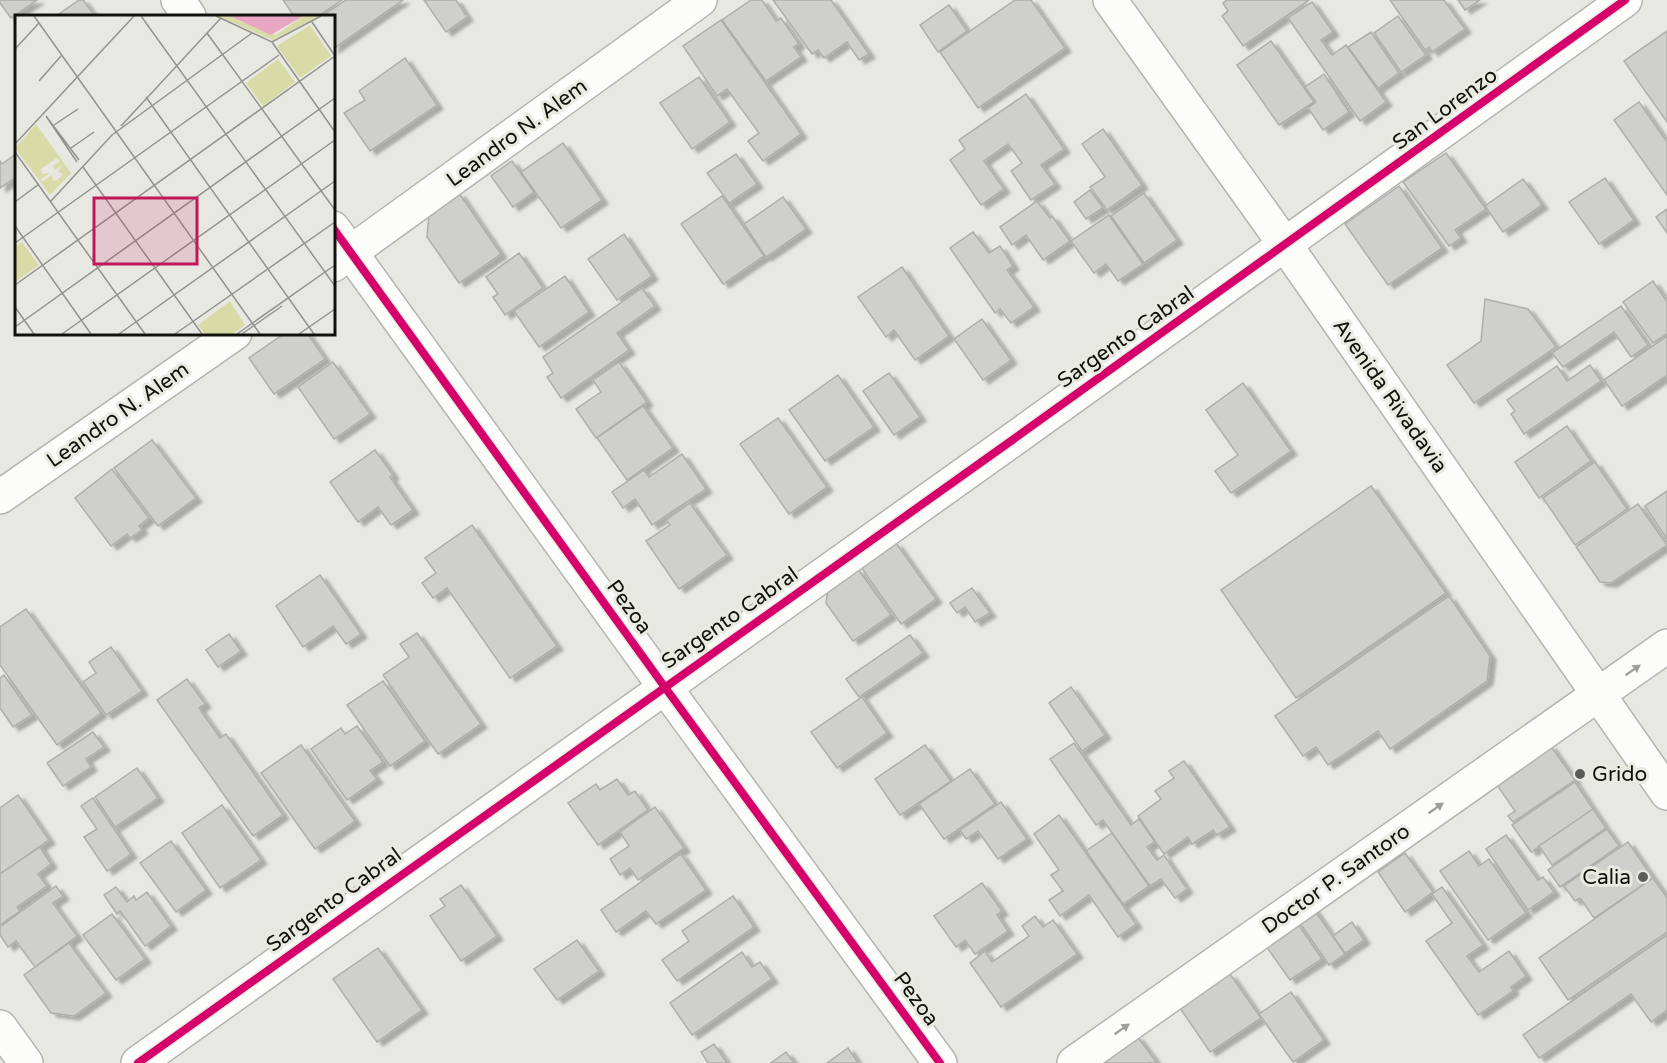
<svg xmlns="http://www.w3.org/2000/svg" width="1667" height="1063" viewBox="0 0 1667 1063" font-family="'Varela Round',sans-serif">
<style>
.building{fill:#cfd0cb;stroke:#aeaeaa;stroke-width:1.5;filter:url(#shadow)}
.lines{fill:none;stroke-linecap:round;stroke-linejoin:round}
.minor-casing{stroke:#b4b4b0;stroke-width:36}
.major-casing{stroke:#b4b4b0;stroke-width:36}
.minor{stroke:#fcfcfb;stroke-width:33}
.major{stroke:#fcfcfb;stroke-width:33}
.cycleway-casing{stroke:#e9ebe0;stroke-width:11}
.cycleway{stroke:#d6006c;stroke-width:8}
.oneway{fill:#9e9e9c}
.poi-dot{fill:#5c5c59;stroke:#e9ebe0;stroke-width:2}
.labels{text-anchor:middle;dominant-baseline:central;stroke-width:6;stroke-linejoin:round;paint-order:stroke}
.street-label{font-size:21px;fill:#11110e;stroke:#e9ebe0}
.poi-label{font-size:21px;fill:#11110e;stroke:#e9ebe0;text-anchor:start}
.inset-road{fill:none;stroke:#92928e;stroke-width:1.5}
.view{fill:#c2185b;fill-opacity:0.15;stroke:#c2185b;stroke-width:3}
.inset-edge{fill:none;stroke:#11110e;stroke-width:3}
</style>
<defs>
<filter id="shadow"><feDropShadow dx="6" dy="4" stdDeviation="1.5" flood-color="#0004"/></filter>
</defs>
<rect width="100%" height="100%" fill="#e8e8e3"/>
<g class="building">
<path d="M0,0H37L11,18L0,3Z"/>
<path d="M79,0H83L95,16H56Z"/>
<path d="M283,0H342L318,16H294Z"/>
<path d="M346,0H403L333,49V16H322Z"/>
<path d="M424,0H456L467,17L446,32Z"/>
<path d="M751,0H762L776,21L781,18L799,44L794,47L801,57L766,81L722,20Z"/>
<path d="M773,0H831L869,54L859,60L847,42L824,58L818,50L812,54Z"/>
<path d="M1015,0H1031L1065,48L978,108L940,52Z"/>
<path d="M1227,0H1309L1243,46L1222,16L1228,11L1223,3Z"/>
<path d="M1390,0H1444L1465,29L1432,52L1429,47L1425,50Z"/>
<path d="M1458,0H1480L1465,10Z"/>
<path d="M1312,2L1333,32L1321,40L1332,55L1346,45L1386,102L1360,121L1288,18Z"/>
<path d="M949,5L967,31L938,52L920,25Z"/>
<path d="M1398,16L1426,55L1401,72L1374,33Z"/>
<path d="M721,20L801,134L763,161L748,141L759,133L727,89L717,96L683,46Z"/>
<path d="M1667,31V122L1624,61Z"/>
<path d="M1371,32L1399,73L1378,88L1348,47Z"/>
<path d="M1271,41L1314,102L1279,125L1237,65Z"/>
<path d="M405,58L437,105L370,151L344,113L365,100L359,91Z"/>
<path d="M1324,74L1349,112L1323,130L1308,108L1316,102L1305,87Z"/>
<path d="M699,77L730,122L692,149L660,103Z"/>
<path d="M1026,94L1064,149L1041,165L1055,184L1031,200L1011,171L1022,163L1008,144L984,161L1004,189L981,205L950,160L965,149L959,140Z"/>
<path d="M1639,102L1667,142V195L1614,120Z"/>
<path d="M1103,129L1142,185L1107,210L1090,187L1105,177L1082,144Z"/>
<path d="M563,143L602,200L561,228L521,172Z"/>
<path d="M1446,153L1486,209L1455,230L1461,238L1449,246L1403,182Z"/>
<path d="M16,154V177L0,188V161L2,164Z"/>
<path d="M736,154L757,184L729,203L707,173Z"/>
<path d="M512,161L534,192L513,207L491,176Z"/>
<path d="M1605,178L1634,220L1599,244L1569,202Z"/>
<path d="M1523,179L1542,205L1503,232L1485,206Z"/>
<path d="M1399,186L1442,248L1388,285L1345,224Z"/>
<path d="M1090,190L1103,208L1086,219L1074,202Z"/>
<path d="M459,193L501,254L459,283L427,237L429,214Z"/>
<path d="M1144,193L1177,240L1144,263L1111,216Z"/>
<path d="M722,196L764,256L723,284L681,224Z"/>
<path d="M783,197L806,229L766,257L744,224Z"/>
<path d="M1037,201L1050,218L1052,216L1070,241L1043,260L1026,235L1012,245L1000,227Z"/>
<path d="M1667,209V233L1656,217Z"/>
<path d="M1109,215L1143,264L1118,281L1106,264L1094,273L1071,241Z"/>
<path d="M973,232L989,253L1000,246L1013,266L1007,270L1034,307L1011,323L1000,309L995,313L950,248Z"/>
<path d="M624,234L652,276L617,300L588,259Z"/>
<path d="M519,253L543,288L505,315L493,297L498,294L486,277Z"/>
<path d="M902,267L949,336L915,360L894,330L886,337L858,297Z"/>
<path d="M565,276L589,312L539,347L514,311Z"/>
<path d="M1653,281L1667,302V334L1653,343L1623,302Z"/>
<path d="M642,288L655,306L617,333L629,350L561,398L547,377L553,373L543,357Z"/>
<path d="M1485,299L1528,309L1556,347L1474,403L1447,365L1481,341Z"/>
<path d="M1621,306L1648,345L1631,357L1614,332L1563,367L1552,353Z"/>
<path d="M982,319L1011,360L983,380L954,339Z"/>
<path d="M285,333H307L325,359L274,394L249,358Z"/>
<path d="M1667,336V375L1622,406L1604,380Z"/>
<path d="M333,362L370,414L334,439L298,387Z"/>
<path d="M619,362L647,402L596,438L576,409L601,392L593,380Z"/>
<path d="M1590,365L1601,381L1524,434L1511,414L1515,411L1507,400L1557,366L1567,381Z"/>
<path d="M889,373L920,417L894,435L863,391Z"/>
<path d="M838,375L874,427L825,461L789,410Z"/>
<path d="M1243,383L1291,451L1231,493L1215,471L1238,455L1206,410Z"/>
<path d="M643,406L673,448L627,480L597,438Z"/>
<path d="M778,418L827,487L789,514L740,444Z"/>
<path d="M1567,426L1591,461L1539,498L1515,462Z"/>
<path d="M152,440L196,498L158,526L114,468Z"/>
<path d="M375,450L393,475L390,477L413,510L391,525L378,507L358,522L330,482Z"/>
<path d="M682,454L706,489L652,525L635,499L623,508L612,492L644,470L649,477Z"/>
<path d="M1595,462L1627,509L1575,545L1543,498Z"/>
<path d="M112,469L149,518L139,526L142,530L130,538L127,534L111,546L75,498Z"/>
<path d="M1371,486L1446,593L1296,698L1221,590Z"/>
<path d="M1667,491V539L1645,506Z"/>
<path d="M690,503L727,555L679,589L646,541L670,525L666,520Z"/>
<path d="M1638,504L1667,545L1611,583L1600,582L1576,547Z"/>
<path d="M472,525L557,646L510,678L447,588L433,598L422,583L436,573L425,558Z"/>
<path d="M896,543L936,599L901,624L861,567Z"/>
<path d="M858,569L891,615L853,641L826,603L828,589Z"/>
<path d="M320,575L361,634L346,644L333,626L303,647L276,606Z"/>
<path d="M972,588L990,613L975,622L965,607L957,613L950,603Z"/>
<path d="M1449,596L1490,656L1487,681L1390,749L1378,731L1328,765L1316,747L1303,756L1275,716Z"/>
<path d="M26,609L101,713L57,745L0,665V627Z"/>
<path d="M417,633L481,724L438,754L383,675L409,657L400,644Z"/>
<path d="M229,634L241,651L218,667L206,650Z"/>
<path d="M910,635L923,653L859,697L846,679Z"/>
<path d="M111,647L142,691L106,715L83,682L96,673L89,662Z"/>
<path d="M4,675L32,715L13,727L0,708V678Z"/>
<path d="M187,679L205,704L199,708L220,738L226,734L283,815L253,836L157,700Z"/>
<path d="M383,681L425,741L390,766L347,705Z"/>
<path d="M1071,687L1105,735L1082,751L1049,703Z"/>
<path d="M862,697L887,733L837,768L811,732Z"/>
<path d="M357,726L383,762L370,771L377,779L347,800L311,749L341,728L345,734Z"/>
<path d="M93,732L104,747L86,759L91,767L63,786L47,763Z"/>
<path d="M1074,743L1131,825L1139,819L1155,842L1147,847L1157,860L1164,855L1187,889L1175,898L1161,879L1150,886L1103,820L1096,825L1050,759Z"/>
<path d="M301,745L355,821L315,849L261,773Z"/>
<path d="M925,745L951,781L900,815L875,779Z"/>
<path d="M1550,745L1575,780L1513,822L1508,816L1515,811L1495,782Z"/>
<path d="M1184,761L1230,827L1217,835L1213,830L1192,844L1188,837L1164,854L1138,816L1161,799L1155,791L1174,778L1169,771Z"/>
<path d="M137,768L158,798L115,827L95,797Z"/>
<path d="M970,769L995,804L944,839L919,804Z"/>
<path d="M617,779L628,795L635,791L648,810L598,845L568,803L596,784L600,790Z"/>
<path d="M1575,782L1593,809L1531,852L1512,825Z"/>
<path d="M18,795L49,840L0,874V808Z"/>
<path d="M93,798L131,854L107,871L84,837L97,829L81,806Z"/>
<path d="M1001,802L1027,839L998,859L978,831L966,839L960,830Z"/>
<path d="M222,805L261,860L220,888L182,833Z"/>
<path d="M655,807L684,848L638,880L630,868L620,875L610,859L629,846L620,832Z"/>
<path d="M1593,809L1606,828L1552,865L1539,846Z"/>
<path d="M1059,815L1136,924L1118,937L1089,895L1060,916L1049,900L1063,891L1051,875L1059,870L1034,834Z"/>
<path d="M1607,829L1619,846L1560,887L1548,870Z"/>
<path d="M1112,833L1149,886L1123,904L1086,851Z"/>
<path d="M1506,835L1538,880L1543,877L1554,892L1528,910L1486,849Z"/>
<path d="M171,841L206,890L176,912L140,863Z"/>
<path d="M1628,842L1653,878L1594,918L1580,898L1575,901L1564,886Z"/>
<path d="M40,847L51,864L38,874L47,886L17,907L20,911L0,925V874Z"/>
<path d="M1469,851L1479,866L1489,859L1526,913L1488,940L1440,871Z"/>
<path d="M1405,853L1433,892L1405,912L1378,872Z"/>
<path d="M681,854L706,890L656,924L646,911L616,932L601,910Z"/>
<path d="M1653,878L1667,898V932L1568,1000L1539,958Z"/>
<path d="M982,883L1002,911L997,915L1008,931L975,954L965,940L956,947L934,916Z"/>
<path d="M461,885L497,936L461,961L430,916L445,906L440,899Z"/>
<path d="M56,886L63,896L53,903L77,936L35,967L16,941L8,947L0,935V927Z"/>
<path d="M116,887L127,902L134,896L136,900L147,892L171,926L145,946L120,911L117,914L104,895Z"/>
<path d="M1442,887L1483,945L1467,956L1479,972L1509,951L1526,976L1511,987L1513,991L1478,1015L1426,941L1452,923L1432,894Z"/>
<path d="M733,896L754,927L677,981L662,960L689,941L682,931Z"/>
<path d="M1313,908L1345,954L1329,965L1297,919Z"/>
<path d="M112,914L145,959L116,980L83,935Z"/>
<path d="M1035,916L1043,927L1053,920L1077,954L1001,1007L970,963L985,951L992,962L1029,936L1022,926Z"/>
<path d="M1352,922L1364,940L1345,953L1333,936Z"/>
<path d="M1298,924L1322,959L1290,980L1266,946Z"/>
<path d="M1667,935V1010L1651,1022L1631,994L1539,1058L1523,1035Z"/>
<path d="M577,940L599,971L557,1000L534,969Z"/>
<path d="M69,943L106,993L74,1016L51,1013L24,975Z"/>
<path d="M378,948L422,1010L377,1042L333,979Z"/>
<path d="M742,952L752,967L760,962L772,979L692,1035L670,1003Z"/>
<path d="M1230,974L1261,1018L1210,1052L1180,1008Z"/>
<path d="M1291,992L1324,1040L1293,1062L1259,1014Z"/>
<path d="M1137,1036L1157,1063H1101Z"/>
<path d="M714,1044L727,1063H708L701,1052Z"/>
<path d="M848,1048L858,1063H827Z"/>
<path d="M786,1052L794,1063H771Z"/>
</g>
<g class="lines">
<g class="minor-casing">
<g id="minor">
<path d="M178,0L189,16"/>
<path d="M333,228L664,686L940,1063"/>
<path d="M333,265L700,0"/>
<path d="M0,497L235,333"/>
<path d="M0,1027L26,1063"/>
<path d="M138,1063C633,708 1132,358 1625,0"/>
<path d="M1074,1063L1667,646"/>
</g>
</g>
<g class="major-casing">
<path id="major" d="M1110,0L1286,246L1667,793"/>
</g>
<use href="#minor" class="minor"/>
<use href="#major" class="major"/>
<g class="cycleway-casing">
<g id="cycleway">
<path d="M333,228L664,686L940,1063"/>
<path d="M138,1063C633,708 1132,358 1625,0"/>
</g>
</g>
<use href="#cycleway" class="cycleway"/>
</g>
<defs><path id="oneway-solid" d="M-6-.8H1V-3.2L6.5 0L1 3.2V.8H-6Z" transform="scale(1.5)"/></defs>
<g class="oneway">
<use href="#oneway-solid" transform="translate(1633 670) rotate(-35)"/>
<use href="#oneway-solid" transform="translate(1436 808) rotate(-35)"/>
<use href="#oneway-solid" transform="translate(1122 1029) rotate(-35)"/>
</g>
<g class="poi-dot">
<circle cx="1580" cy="774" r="6"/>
<circle cx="1643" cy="877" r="6"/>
</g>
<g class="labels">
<g class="street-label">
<text transform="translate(1445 109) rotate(-36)">San Lorenzo</text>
<text transform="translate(517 133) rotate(-36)">Leandro N. Alem</text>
<text transform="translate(1126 337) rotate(-35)">Sargento Cabral</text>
<text transform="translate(1390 396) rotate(55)">Avenida Rivadavia</text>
<text transform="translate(118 415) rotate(-35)">Leandro N. Alem</text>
<text transform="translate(629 607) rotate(54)">Pezoa</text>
<text transform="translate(730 618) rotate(-35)">Sargento Cabral</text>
<text transform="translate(1336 879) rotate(-35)">Doctor P. Santoro</text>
<text transform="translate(334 900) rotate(-36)">Sargento Cabral</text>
<text transform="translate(916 999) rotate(54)">Pezoa</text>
</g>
<g class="poi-label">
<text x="1592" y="774">Grido</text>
<text x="1631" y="877" text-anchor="end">Calia</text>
</g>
</g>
<g transform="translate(15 15)">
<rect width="320" height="320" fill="#e8e8e3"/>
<path d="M203,1H215L261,20L288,1H304L258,25ZM295,10L316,41L285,63L262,31ZM263,44L280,67L248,91L231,68ZM21,109L56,158L35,180L0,133ZM42,143L45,146L38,151L40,155L47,150L43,157L48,159L42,165L38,166L37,160L27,167L26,164L35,158L27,159L26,154ZM7,227L24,250L0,267V232ZM215,286L230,310L218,319H190L183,310Z" fill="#d8dba5" fill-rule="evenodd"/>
<path d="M215,1H288L256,20Z" fill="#e9a6c3"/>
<path class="inset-road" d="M19,1L245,319M126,1L320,271M201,1L257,27L306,1M297,7L320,41M192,18L320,195M257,27L320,117M0,34L24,8M24,66L46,41M131,82L299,319M39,110L63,94M106,111L206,3M0,129L119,1M56,133L79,117M0,137L130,319M62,147L31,101L64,145M68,152L187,319M36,186L97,120L237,18M0,187L24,169M0,211L76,319M0,228L264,40M0,270L320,41M0,292L19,319M0,312L320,83M47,319L320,125M104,319L320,166M160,319L320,207M222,319L320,250M227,319L267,291M284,319L320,294"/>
<path class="view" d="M79,183H182V249H79Z"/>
<rect width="320" height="320" class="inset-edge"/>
</g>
</svg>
